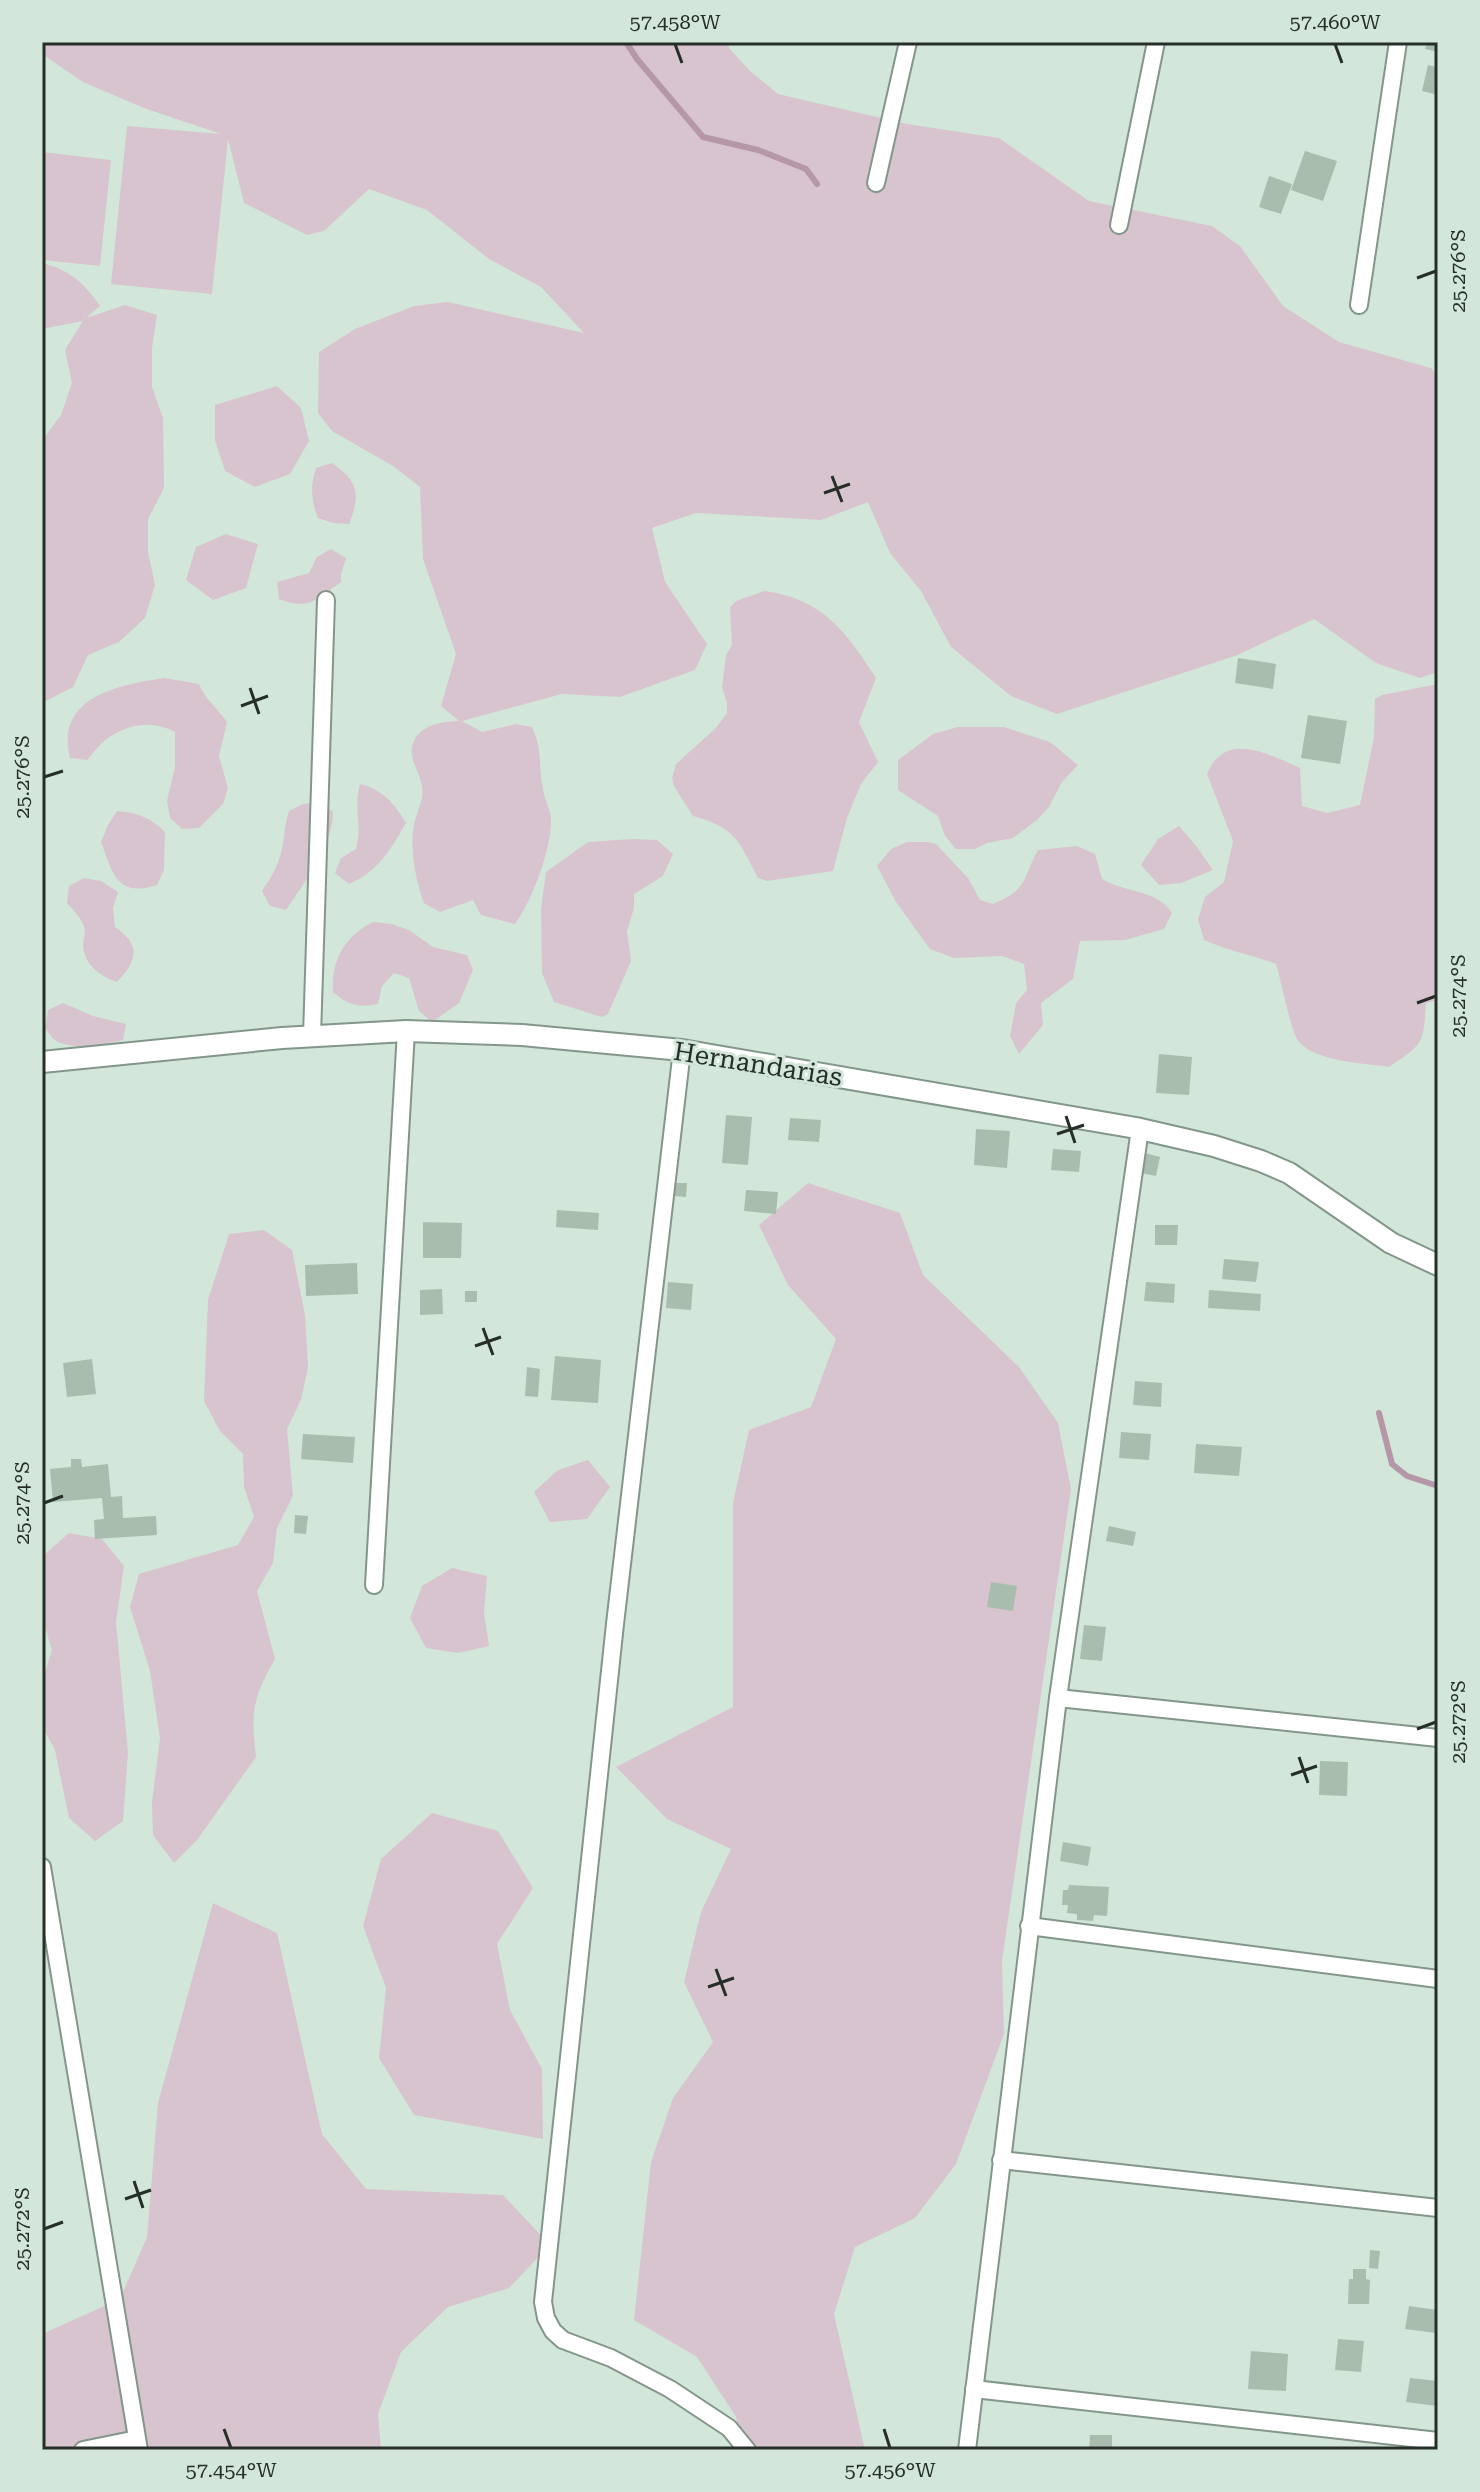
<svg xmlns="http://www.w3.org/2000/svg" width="1480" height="2492" viewBox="0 0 1480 2492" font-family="'Roboto Serif',serif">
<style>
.green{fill:#d8c4ce}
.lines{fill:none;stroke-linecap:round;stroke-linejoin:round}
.stream{stroke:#b597a7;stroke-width:6}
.building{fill:#a9bdaf}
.minor-casing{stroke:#83968a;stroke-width:20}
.tertiary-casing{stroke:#83968a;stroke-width:24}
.minor{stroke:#fff;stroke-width:16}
.tertiary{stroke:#fff;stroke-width:20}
.ticks{fill:none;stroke:#262e29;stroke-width:3}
.labels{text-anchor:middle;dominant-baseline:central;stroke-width:6;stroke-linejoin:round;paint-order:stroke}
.street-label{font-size:26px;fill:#262e29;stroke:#d2e7d9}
.neatline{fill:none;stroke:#262e29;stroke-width:3}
.ticks-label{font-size:20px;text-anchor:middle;fill:#262e29}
</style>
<rect width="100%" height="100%" fill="#d2e7d9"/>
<g class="green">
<path d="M42,42H729V48L750,71L778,94L907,124L999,138L1089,201L1212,226L1240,246L1283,306L1339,342L1431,368L1438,375V672L1420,678L1376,663L1314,619L1235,656L1057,714L1011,696L951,647L921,591L890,553L868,502L821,520L696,513L652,528L665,582L707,644L695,670L620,697L562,694L462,721L482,732L516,724L532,727C543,751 538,765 543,789C544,799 550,807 551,819C552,848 532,901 515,924L481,915L473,900L440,912L424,903C415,879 408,842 416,817C419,806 424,799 422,787C420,770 405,756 415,739C423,724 445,721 459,721L441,706L456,654L423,559L420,487L393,466L332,431L318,413L319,352L355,329L414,306L448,302L584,333L541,287L489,259L427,210L369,189L324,231L307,235L244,203L228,139L212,294L111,284L127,126L221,134L144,108L83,82L42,54Z"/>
<path d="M42,152L111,160L100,266L42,260Z"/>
<path d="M42,263C69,269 85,284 100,306L86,318L125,305L157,315L152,348V387L163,418L164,488L148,519V552L155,585L145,618L119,642L88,655L73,687L42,703V440L61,415L72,383L65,350L83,321L42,329Z"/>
<path d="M277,386L301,408L309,441L290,474L255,487L225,471L215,440V405Z"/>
<path d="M332,463C358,481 361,495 349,524L333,523L318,518C311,500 310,487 316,468Z"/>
<path d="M226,534L258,544L246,588L213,600L186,580L196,547Z"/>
<path d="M331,549L346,558L341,574V582C317,599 309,611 279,599L277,582L309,573L317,557Z"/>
<path d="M765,591C823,599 846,632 876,678L859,722L878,762L861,784L847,818L833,871L767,881L758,878C739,841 736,828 693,816L674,786L672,778L676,764L716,728L727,713V703L722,687L726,655L732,645L730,607L736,601Z"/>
<path d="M164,678L199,684C205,699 218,709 227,722L219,756L228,788L223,804L199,828L182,829L170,818L167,801L175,767V732C154,721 132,723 111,736C102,741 94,752 87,760L70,758C55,697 118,685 164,678Z"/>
<path d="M1438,684V1000L1426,1003C1423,1045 1424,1043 1389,1067C1364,1063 1317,1062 1299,1042C1291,1033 1281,979 1276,964C1253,955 1228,951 1204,940L1198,919L1205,897L1224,882L1233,841L1207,774C1225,730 1268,754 1300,768L1302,806L1327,813L1360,805L1374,737L1375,699L1382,695Z"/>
<path d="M958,727H1004L1050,742L1078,765L1062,782L1049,807L1037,820L1013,838L987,843L975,849H956L945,836L938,816L898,790V760L933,734Z"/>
<path d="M360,784C382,789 395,804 406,823C391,849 378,872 349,884L335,873L341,858L356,849C363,826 353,808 360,784Z"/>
<path d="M320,802L333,812C333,845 304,883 286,910L270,906L262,891C272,877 281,860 283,843C285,832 285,823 289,811L303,804Z"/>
<path d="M117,811C138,813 150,817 165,832L164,870L157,885C117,898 113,874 101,842L108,825Z"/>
<path d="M1179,826L1197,847L1213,870L1181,883L1159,885L1141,865L1158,839Z"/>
<path d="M632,839L657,840L673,854L663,876L634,894V908L627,931L631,961L608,1014L602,1017L554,1002L542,973L541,909L546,872L588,842Z"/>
<path d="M907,842H928L936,844L968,878L980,900L993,904C1028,890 1022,879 1038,850L1077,846L1095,854L1102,879C1122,892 1159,890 1172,913L1164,929L1125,940L1080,941L1073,979L1041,1003L1043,1025L1019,1054L1010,1036L1016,1003L1027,990L1024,964L1002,956L954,958L930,949L896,902L877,866L891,849Z"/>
<path d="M84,878L101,881L118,892L113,908L115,927C141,945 138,960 117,982C100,976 84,965 83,945C83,940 85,936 85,931C84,920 74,911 67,903L69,886Z"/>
<path d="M373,922L392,924L409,930L433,947L467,955L473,970L459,1003L432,1022L419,1011L409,978L394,973L382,986L378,1004C358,1008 348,1005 333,992C331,960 345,936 373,922Z"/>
<path d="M63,1003L93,1016L126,1024L123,1040C104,1045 77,1050 58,1042C52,1039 49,1033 45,1028L48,1010Z"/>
<path d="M808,1183L900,1213L923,1275L1019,1367L1058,1423L1071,1489L1002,1961L1004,2034L956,2164L915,2218L855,2247L834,2314L865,2450H742L736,2417L697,2357L634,2320L651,2162L673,2098L713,2042L684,1982L701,1912L731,1849L667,1819L616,1767L733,1707V1503L749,1430L811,1407L836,1339L788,1285L759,1225Z"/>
<path d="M264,1230L292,1250L305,1315L308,1367L301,1400L287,1429L293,1496L277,1528L273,1563L257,1591L275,1659C252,1699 251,1712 256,1757L197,1840L174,1863L153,1835L152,1802L160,1738L150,1671L130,1607L139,1574L238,1545L254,1517L244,1487L243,1454L220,1431L204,1401L208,1300L229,1234Z"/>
<path d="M588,1460L610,1487L587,1519L550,1522L534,1492L558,1470Z"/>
<path d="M69,1533L102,1539L124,1566L116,1622L128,1753L123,1821L95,1841L69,1818L55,1750L42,1726V1681L52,1650L42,1618V1561L45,1554Z"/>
<path d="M452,1568L487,1576L484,1613L489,1646L458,1653L426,1648L410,1618L422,1586Z"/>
<path d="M432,1813L498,1831L533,1888L497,1944L510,2010L542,2069L543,2139L414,2115L379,2058L386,1988L363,1926L381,1859Z"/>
<path d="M213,1903L277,1933L322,2134L366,2189L503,2195L550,2245L509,2288L448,2307L401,2352L378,2414L381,2450H42V2334L120,2299L147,2237L158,2103Z"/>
</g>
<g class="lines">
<g class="stream">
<path d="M626,42L637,59L703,137L758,150L806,169L817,184"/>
<path d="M1379,1413L1392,1464L1407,1476L1438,1486"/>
</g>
</g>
<g class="building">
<path d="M1427,42H1438V52L1425,49Z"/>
<path d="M1428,65L1438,67V95L1422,91Z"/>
<path d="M1305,151L1337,161L1323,201L1291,190Z"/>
<path d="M1269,176L1292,184L1281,214L1259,207Z"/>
<path d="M1238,658L1276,664L1273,689L1235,683Z"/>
<path d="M1308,715L1347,721L1340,764L1301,758Z"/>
<path d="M1159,1054L1192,1057L1189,1095L1156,1093Z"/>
<path d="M726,1115L752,1117L748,1165L722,1163Z"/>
<path d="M790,1118L821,1120L819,1142L788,1140Z"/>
<path d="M976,1129L1010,1131L1007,1168L974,1165Z"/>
<path d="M1053,1149L1081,1151L1079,1172L1051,1170Z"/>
<path d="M1145,1153L1160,1157L1156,1176L1141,1173Z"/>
<path d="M675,1183H687L686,1197L674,1196Z"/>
<path d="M746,1190L778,1192L776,1214L744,1211Z"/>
<path d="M557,1210L599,1213L598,1230L556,1227Z"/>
<path d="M423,1222L462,1223L461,1258H423Z"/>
<path d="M1155,1225H1178L1177,1245H1155Z"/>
<path d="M1224,1259L1259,1262L1256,1282L1222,1279Z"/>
<path d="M357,1263L358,1294L306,1296L305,1265Z"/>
<path d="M668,1282L693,1284L691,1310L666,1308Z"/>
<path d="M1146,1282L1175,1284L1174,1303L1144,1301Z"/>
<path d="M442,1289L443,1314L420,1315V1290Z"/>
<path d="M1209,1290L1261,1294L1260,1311L1208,1308Z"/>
<rect x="465" y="1291" width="12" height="11"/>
<path d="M555,1356L601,1360L598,1403L551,1400Z"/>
<path d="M92,1359L96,1394L67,1397L63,1363Z"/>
<path d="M527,1367L540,1369L538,1397L525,1396Z"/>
<path d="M1135,1381L1162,1383L1161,1407L1133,1405Z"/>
<path d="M1121,1432L1151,1434L1149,1460L1119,1458Z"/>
<path d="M303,1434L355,1437L353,1463L301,1459Z"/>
<path d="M1196,1444L1242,1447L1239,1476L1194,1473Z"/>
<path d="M71,1459H81L82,1467L108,1464L111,1497L122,1496L123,1518L156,1516L157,1535L95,1539L94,1520L104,1519L102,1498L53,1502L50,1469L71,1467Z"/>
<path d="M295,1515L308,1516L306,1534L294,1533Z"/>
<path d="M1109,1526L1136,1532L1133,1546L1106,1541Z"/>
<path d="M991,1582L1017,1586L1013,1611L987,1607Z"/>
<path d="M1084,1625L1106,1627L1102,1661L1080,1659Z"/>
<path d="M1320,1761L1348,1762L1347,1796L1319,1795Z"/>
<path d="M1063,1842L1091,1847L1088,1866L1060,1861Z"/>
<path d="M1069,1885L1109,1887L1107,1916L1094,1915L1093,1921L1077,1920V1914L1067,1913L1068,1905H1062L1063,1890H1068Z"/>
<path d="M1370,2250L1380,2251L1378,2269L1369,2268Z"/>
<path d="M1353,2269H1366V2279L1370,2280L1369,2304H1348L1349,2279H1353Z"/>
<path d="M1409,2306L1438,2310L1436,2333L1405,2329Z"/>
<path d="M1338,2339L1364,2341L1361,2372L1335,2370Z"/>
<path d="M1251,2351L1288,2354L1286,2391L1248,2389Z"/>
<path d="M1410,2378L1438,2381L1437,2406L1406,2402Z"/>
<path d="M1090,2435H1112V2450H1089Z"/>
</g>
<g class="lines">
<g class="minor-casing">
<g id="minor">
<path d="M876,183L908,42"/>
<path d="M1119,225L1156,42"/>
<path d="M1359,305L1398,42"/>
<path d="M312,1036L326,600"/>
<path d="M682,1050L615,1624L543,2302L546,2318L553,2331L563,2340L611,2358L670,2389L729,2428L747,2450"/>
<path d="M374,1585L406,1031"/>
<path d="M1058,1698L1438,1738"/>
<path d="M42,1867L139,2450"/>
<path d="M1029,1926L1438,1979"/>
<path d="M1001,2160L1438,2208"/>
<path d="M974,2389L1438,2441"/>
<path d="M83,2450L137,2439"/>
<path d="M967,2450L1058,1698L1140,1129"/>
</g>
</g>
<g class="tertiary-casing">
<path id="tertiary" d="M42,1062L282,1038L406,1031L522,1035L682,1050L1136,1128L1214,1146L1261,1161L1289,1173L1391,1243L1438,1265"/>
</g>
<use href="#minor" class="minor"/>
<use href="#tertiary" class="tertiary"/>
</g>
<path class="ticks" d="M675,44L682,63M1335,44L1342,63M1417,278L1436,271M832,476L842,502M824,493L850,484M250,688L259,714M241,706L268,696M44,777L63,771M1417,1003L1436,996M1066,1116L1075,1143M1057,1134L1084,1125M483,1328L493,1355M475,1346L501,1337M44,1503L63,1496M1417,1729L1436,1722M1299,1757L1308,1783M1291,1775L1317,1766M716,1969L726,1996M708,1987L734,1978M134,2181L143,2208M125,2199L151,2190M44,2229L63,2222M224,2429L231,2448M884,2429L890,2448"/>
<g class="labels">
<g class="street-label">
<text transform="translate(758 1064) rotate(9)">Hernandarias</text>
</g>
</g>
<rect width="1480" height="2492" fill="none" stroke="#d2e7d9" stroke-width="88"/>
<rect x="44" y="44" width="1392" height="2404" class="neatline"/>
<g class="ticks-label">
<text x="675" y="29">57.458°W</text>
<text x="1335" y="29">57.460°W</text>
<text transform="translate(1458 271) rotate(-90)" y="7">25.276°S</text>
<text transform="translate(22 777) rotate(-90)" y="7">25.276°S</text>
<text transform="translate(1458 996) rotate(-90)" y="7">25.274°S</text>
<text transform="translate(22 1503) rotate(-90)" y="7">25.274°S</text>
<text transform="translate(1458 1722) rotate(-90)" y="7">25.272°S</text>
<text transform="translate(22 2229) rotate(-90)" y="7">25.272°S</text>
<text x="231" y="2477">57.454°W</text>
<text x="890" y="2477">57.456°W</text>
</g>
</svg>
